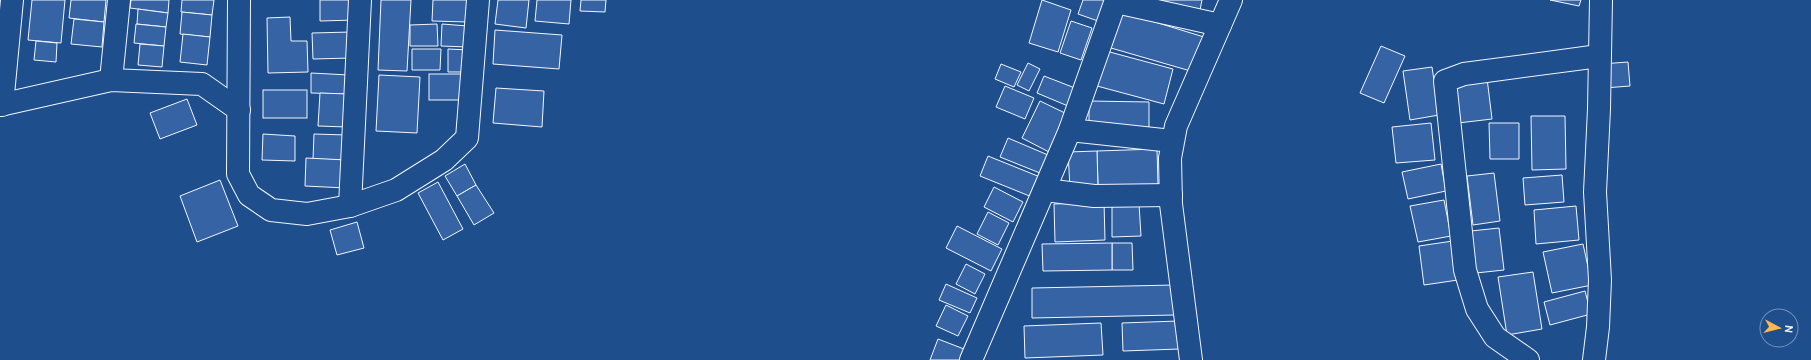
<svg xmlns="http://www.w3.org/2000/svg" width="1811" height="360" viewBox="0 0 1811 360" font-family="Cabin,sans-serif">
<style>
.building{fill:#3563a3;stroke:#f2f6ff}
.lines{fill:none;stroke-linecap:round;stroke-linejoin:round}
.minor-casing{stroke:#f2f6ff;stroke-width:24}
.minor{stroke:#1f4e8c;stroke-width:22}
</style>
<rect width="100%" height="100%" fill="#1f4e8c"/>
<g class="building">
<path d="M32,0H65L61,43L28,40Z"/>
<path d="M71,0H106L104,22L69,18Z"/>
<path d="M131,0H169L168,13L130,8Z"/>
<path d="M182,0H214L212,15L181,12Z"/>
<path d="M320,0H354L355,20L320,21Z"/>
<path d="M381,0H411L407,71L378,70Z"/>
<path d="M433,0H469L468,22L432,21Z"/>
<path d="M498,0H529L526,28L495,24Z"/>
<path d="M537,0H571L569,24L535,21Z"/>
<path d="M581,0H606L605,12L580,11Z"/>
<path d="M1042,0L1071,10L1058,52L1029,43Z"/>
<path d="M1083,0H1106L1098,21L1078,14Z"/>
<path d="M1158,0H1202L1200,10Z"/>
<path d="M1550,0H1581L1579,6Z"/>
<path d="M138,9L168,13L166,27L137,24Z"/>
<path d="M182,12L212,15L210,37L180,34Z"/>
<path d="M1122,12L1204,37L1194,72L1111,48Z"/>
<path d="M290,17L291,41H307L308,72L268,73L267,18Z"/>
<path d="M74,19L104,22L102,47L71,44Z"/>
<path d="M1071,21L1092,28L1081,60L1060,53Z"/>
<path d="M136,24L166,27L164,46L134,43Z"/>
<path d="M437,24L438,46H410V25Z"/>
<path d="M442,24L468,26L467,47L441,46Z"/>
<path d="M495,30L562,35L559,69L493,64Z"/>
<path d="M351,32V58L313,59L312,33Z"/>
<path d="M183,34L210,37L207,65L180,62Z"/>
<path d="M36,41L57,43L56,62L34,60Z"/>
<path d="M140,44L164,46L162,67L138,65Z"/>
<path d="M1381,46L1405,56L1384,103L1360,93Z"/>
<path d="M412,49H441L440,70H412Z"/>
<path d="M448,49L469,50V72H448Z"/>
<path d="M1106,51L1173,69L1164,104L1097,86Z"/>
<path d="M1628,62L1630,86L1604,88L1601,64Z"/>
<path d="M1028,63L1040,69L1029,91L1017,85Z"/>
<path d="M1001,64L1021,72L1014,87L995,79Z"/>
<path d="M1432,67L1439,115L1410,120L1403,71Z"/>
<path d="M311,73L349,75L348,94L311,93Z"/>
<rect x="429" y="74" width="33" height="26"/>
<path d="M379,75L420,77L417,133L376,131Z"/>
<path d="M1044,76L1075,88L1068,106L1037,93Z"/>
<path d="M1487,78L1492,119L1458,123L1453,83Z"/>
<path d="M1005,86L1034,98L1025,119L996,107Z"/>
<path d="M496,88L544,91L542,127L493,123Z"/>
<rect x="263" y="90" width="44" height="28"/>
<path d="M320,93L348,94L347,127L318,126Z"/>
<path d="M187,99L197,125L160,139L150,113Z"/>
<path d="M1040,101L1067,114L1049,152L1022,138Z"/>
<path d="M1089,101L1149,102V131H1089Z"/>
<path d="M1531,116H1565L1566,169L1532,170Z"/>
<path d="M1431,123L1435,160L1396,163L1392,127Z"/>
<path d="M1489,123H1519V159H1490Z"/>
<path d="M263,134L295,136V161L262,160Z"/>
<path d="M314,134L347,135V160L313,159Z"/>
<path d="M1008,138L1048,155L1040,173L1000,157Z"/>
<path d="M1157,149L1158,185L1098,187L1097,151Z"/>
<path d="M1097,151L1098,187L1070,188L1068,152Z"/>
<path d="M988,156L1040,177L1032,197L980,176Z"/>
<path d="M306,158L347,160L346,188L305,186Z"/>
<path d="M465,164L476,185L457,196L445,176Z"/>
<path d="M1441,164L1446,191L1408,199L1402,172Z"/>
<path d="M1494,173L1500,221L1473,225L1467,176Z"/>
<path d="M1562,175L1564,202L1525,205L1523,178Z"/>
<path d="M220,180L238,226L197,242L180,196Z"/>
<path d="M438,182L463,229L443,240L418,193Z"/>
<path d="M476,185L494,213L474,225L457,196Z"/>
<path d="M994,187L1023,202L1013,222L984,207Z"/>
<path d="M1444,200L1451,236L1418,242L1410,206Z"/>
<path d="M1104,202L1105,240L1055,242L1054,204Z"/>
<path d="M1139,204L1141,236L1112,237V205Z"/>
<path d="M1576,206L1579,240L1536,244L1534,210Z"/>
<path d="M988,212L1009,223L998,245L977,234Z"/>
<path d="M357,222L364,248L337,255L330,230Z"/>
<path d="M957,226L1002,249L991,271L946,248Z"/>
<path d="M1499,228L1504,270L1476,273L1471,231Z"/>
<path d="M1453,241L1458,280L1424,285L1419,246Z"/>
<path d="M1112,243H1132L1133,270H1112Z"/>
<path d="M1112,243V270L1043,271L1042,244Z"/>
<path d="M1583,244L1592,285L1552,293L1543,252Z"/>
<path d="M966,264L985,274L975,294L956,284Z"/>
<path d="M1533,272L1542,329L1507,335L1498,277Z"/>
<path d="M946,284L977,298L970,313L939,300Z"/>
<path d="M1175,285V315L1032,318V288Z"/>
<path d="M1585,291L1591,314L1550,325L1544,302Z"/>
<path d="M946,305L968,316L958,336L936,326Z"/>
<path d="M1178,321L1179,349L1123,351L1122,323Z"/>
<path d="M1101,323L1103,355L1025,358L1024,326Z"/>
<path d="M938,339L964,349L960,360H930Z"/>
</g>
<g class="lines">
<g class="minor-casing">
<g id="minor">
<path d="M239,0L238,174L249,195L271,210L307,214L350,206L396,190L444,160L467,138L478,0"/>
<path d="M1116,2L1220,25"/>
<path d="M111,80L119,0"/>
<path d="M0,105L111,80L202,84L239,110"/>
<path d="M2,105L12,0"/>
<path d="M1070,130L1172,141"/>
<path d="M1045,190L1094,196L1171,195"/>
<path d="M350,206L360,0"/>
<path d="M971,360L1070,130L1116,0"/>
<path d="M1191,360L1171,204L1170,158L1176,126L1231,0"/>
<path d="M1528,360L1495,337L1477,309L1465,270L1445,81L1464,74L1599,56"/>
<path d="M1594,360L1598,327L1600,280L1595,192L1599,109L1601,0"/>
</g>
</g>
<use href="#minor" class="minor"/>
</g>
<g transform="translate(1779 328) rotate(97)"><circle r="19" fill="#1f4e8c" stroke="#7391ba"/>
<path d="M0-3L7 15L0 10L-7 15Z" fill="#ffb74d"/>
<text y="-6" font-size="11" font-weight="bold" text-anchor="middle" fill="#f2f6ff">N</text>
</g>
</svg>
